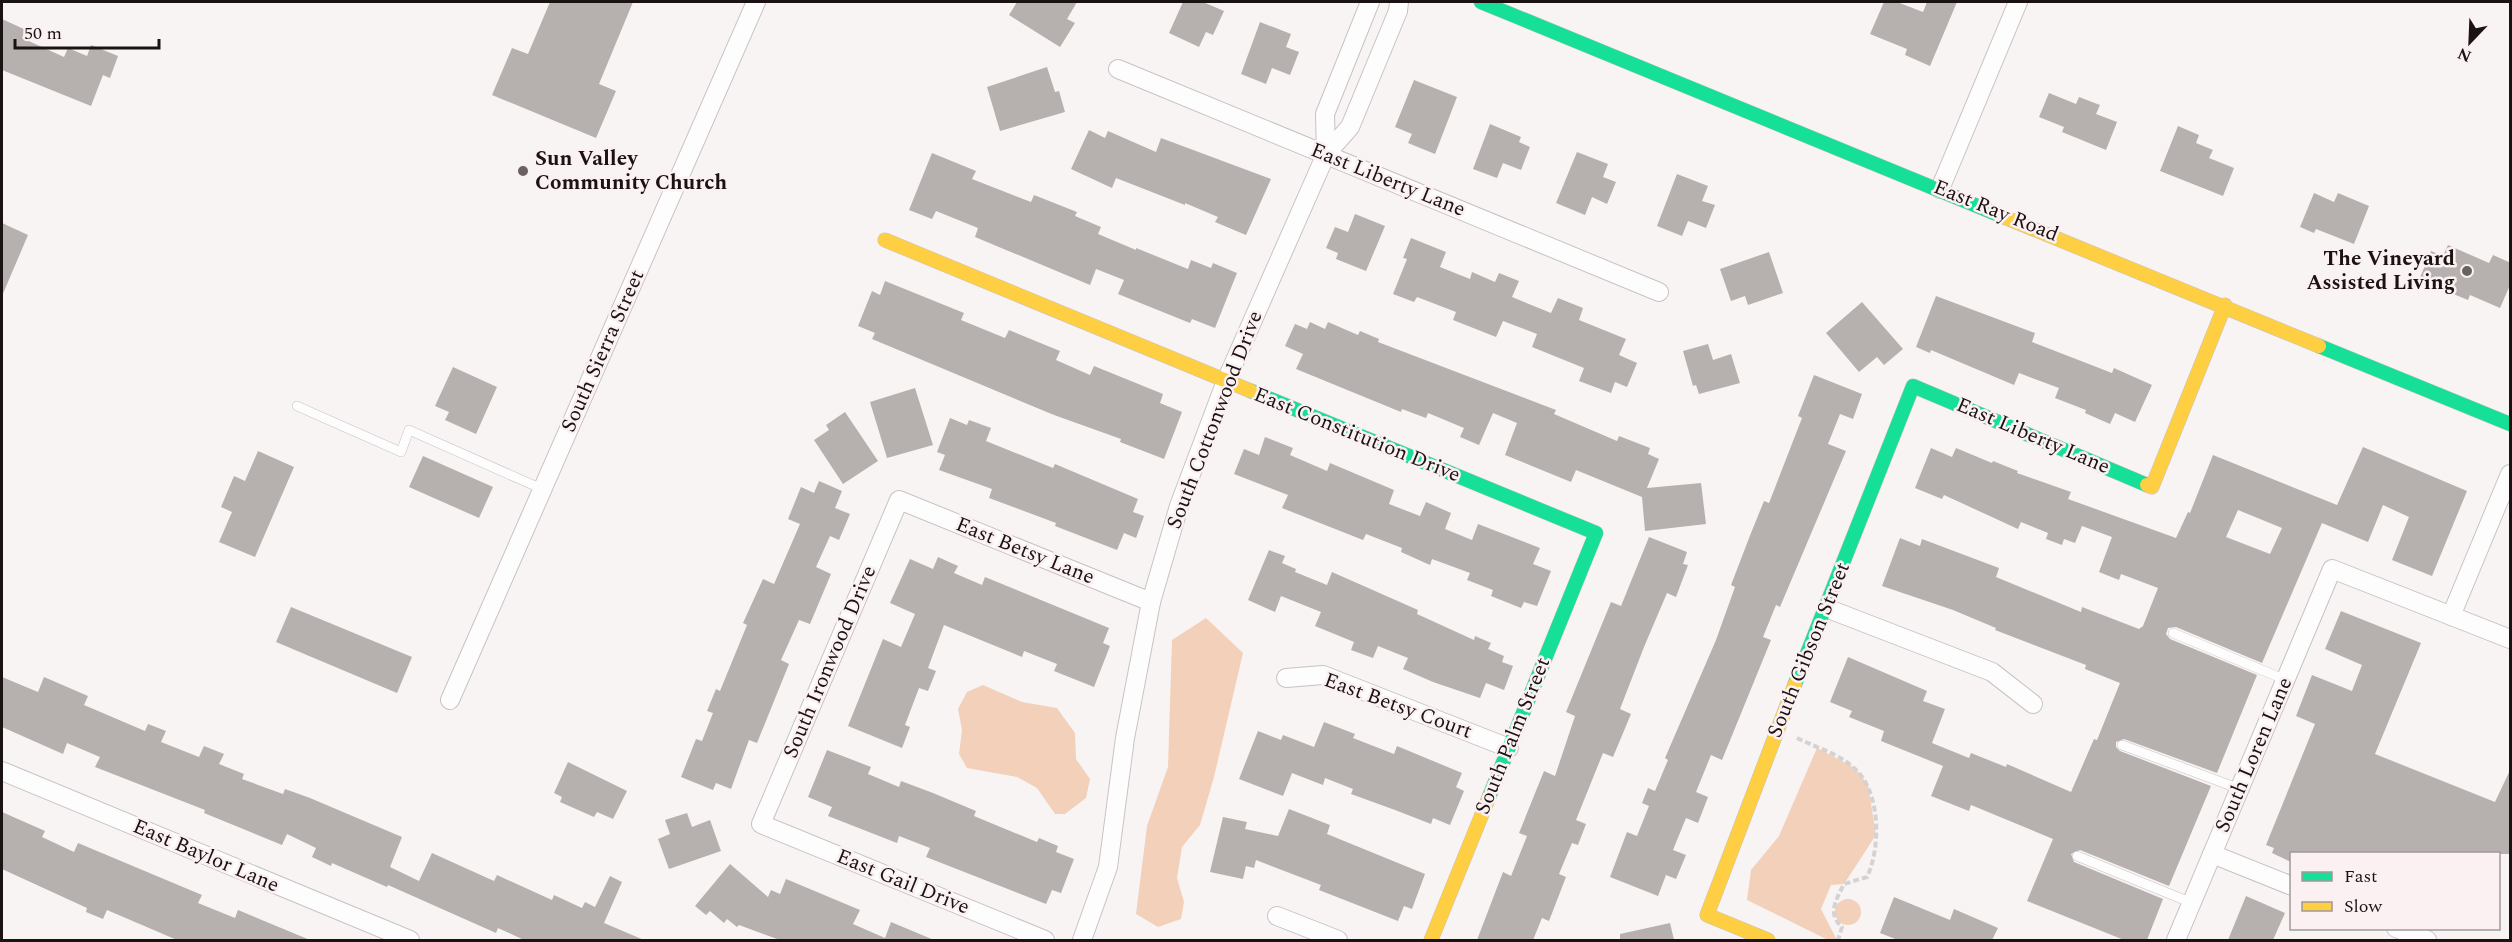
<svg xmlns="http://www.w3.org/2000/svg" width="2512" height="942" viewBox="0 0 2512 942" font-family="Spectral,serif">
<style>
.green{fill:#f2d0b9}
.building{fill:#b6b0af;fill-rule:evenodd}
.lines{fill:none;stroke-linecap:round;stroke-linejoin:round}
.lane-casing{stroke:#c9c2c3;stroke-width:10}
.street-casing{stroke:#c9c2c3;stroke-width:20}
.fast-casing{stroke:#c9c2c3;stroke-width:15}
.slow-casing{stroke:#c9c2c3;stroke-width:15}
.path{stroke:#d5d2d3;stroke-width:4;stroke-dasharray:6 3;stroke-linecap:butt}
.lane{stroke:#fefdfd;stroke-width:9}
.street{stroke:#fefdfd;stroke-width:18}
.fast{stroke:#16e098;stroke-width:14}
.slow{stroke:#ffcf43;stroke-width:14}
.poi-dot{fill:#696162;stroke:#fcf1f2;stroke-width:2}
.labels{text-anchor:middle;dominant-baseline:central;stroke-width:5;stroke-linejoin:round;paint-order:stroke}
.poi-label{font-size:21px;font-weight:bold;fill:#1b1213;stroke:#fcf1f2;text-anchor:start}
.street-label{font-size:21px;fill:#1b1213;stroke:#fcf1f2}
</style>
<rect width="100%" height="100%" fill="#f9f4f4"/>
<g class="green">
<path d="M1206,618L1243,653L1214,777L1200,825L1182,847L1177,878L1184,902L1181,919L1158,927L1136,914L1147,826L1168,767L1172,640Z"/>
<path d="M983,685L1022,702L1057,708L1075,733L1076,759L1090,779L1086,798L1065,814H1055L1037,788L1017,777L967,768L959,754L962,730L958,709L967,692Z"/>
<path d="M1817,748L1855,768L1868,785L1876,835L1844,884L1831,885L1821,909L1837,940H1828L1747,900L1751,870L1779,836Z"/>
<circle cx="1848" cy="912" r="13"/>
</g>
<g class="building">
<path d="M550,2H633L599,84L616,91L596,138L492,95L512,48L528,54Z"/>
<path d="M1017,2H1077L1067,19L1075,23L1060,47L1009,15Z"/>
<path d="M1183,2H1203L1224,11L1213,35L1206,32L1199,47L1169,33Z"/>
<path d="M1884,2H1897L1923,12L1927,2H1957L1930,66L1905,55L1907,49L1870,34Z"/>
<path d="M2,19L26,30L22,38L64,57L68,48L87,56L91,45L118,56L110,78L103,75L91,106L2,70Z"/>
<path d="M1260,22L1291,34L1286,47L1299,52L1290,75L1272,68L1266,84L1241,74Z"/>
<path d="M1047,67L1055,92L1059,91L1065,112L1000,131L987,87Z"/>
<path d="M1414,80L1457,97L1435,154L1408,143L1412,134L1395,127Z"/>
<path d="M2049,93L2076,104L2079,97L2100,105L2096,114L2117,122L2106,150L2062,132L2064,127L2039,117Z"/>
<path d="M1490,124L1521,137L1519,142L1530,147L1521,170L1503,163L1497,178L1473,169Z"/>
<path d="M2178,126L2199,135L2196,143L2213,150L2209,158L2234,168L2223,196L2160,171Z"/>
<path d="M1089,130L1105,138L1108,131L1156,152L1161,138L1271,179L1246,235L1215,222L1218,217L1185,203V205L1116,178L1112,188L1071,169Z"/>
<path d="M1577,152L1608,164L1603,177L1616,182L1607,204L1592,197L1585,215L1556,203Z"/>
<path d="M932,153L976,171L972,179L1031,202L1034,195L1077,212L1075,216L1101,227L1098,234L1136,250V248L1188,269L1191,260L1211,268L1213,263L1237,273L1215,328L1192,319L1190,323L1118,294L1124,280L1096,269L1090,285L975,237L978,228L936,211L932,219L909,210Z"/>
<path d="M1677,174L1708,186L1702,201L1715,205L1706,228L1688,221L1682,236L1657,226Z"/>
<path d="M2314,193L2334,202L2338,193L2369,206L2354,244L2316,229L2314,233L2300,227Z"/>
<path d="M1355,214L1385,226L1366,271L1336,259L1338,253L1326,248L1335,227L1348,232Z"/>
<path d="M2,223L28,235L2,296Z"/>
<path d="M1411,238L1446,252L1440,267L1470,279L1472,272L1495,282L1499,273L1519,281L1512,297L1551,313L1558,298L1583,308L1579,320L1626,339L1619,355L1637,363L1627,387L1615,382L1611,393L1579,381L1584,368L1532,347L1537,334L1503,321L1496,337L1453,320L1456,312L1417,297L1414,302L1393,294L1407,259L1403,258Z"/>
<path d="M2448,245L2489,263L2493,255L2511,263V283L2500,308L2470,295L2468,300L2419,280L2431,251L2443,256Z"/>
<path d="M1769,252L1783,293L1748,305L1745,296L1731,301L1720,269Z"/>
<path d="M885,281L964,313L961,320L1005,338L1009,330L1060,351L1056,360L1090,375L1094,366L1163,394L1160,403L1182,412L1164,459L1120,442L1121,439L1054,415L872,339L875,333L858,326L872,291L880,295Z"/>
<path d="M1936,296L2035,333L2032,342L2112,373L2114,368L2152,385L2135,422L2115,413L2110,424L2085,413L2086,410L2055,398L2059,388L2019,373L2014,385L1931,350L1930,353L1916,347Z"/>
<path d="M1862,302L1903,349L1884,365L1877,357L1859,372L1826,333Z"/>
<path d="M1310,322L1325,329L1328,322L1358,335L1360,331L1379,339L1378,342L1556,410L1554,414L1617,441L1619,436L1650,448L1648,454L1659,459L1647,488L1701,483L1706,524L1645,531L1642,497L1576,470L1571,482L1505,455L1517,423L1493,413L1479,445L1460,437L1464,428L1428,413L1426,418L1402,409L1401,412L1296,369L1303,354L1285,346L1295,324L1307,329Z"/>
<path d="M1708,344L1713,360L1731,354L1740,383L1699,394L1696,385L1693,386L1683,351Z"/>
<path d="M453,367L497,387L476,434L445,420L449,412L435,406Z"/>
<path d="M1814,375L1862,394L1853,419L1840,414L1828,444L1846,451L1780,607L1776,605L1763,637L1771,640L1722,760L1711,755L1696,792L1708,797L1698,823L1686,818L1673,850L1686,855L1676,879L1666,875L1658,896L1610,877L1627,832L1637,836L1649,806L1642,803L1648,788L1655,791L1668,760L1665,758L1716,640L1735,587L1731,585L1751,533L1764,501L1769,503L1802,418L1798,416Z"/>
<path d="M915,388L933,445L887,458L870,402Z"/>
<path d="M845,412L878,461L843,484L814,440L829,430L826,425Z"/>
<path d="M950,418L967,425L969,420L991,428L986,441L1053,468L1055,464L1138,499L1133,512L1144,516L1136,538L1124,533L1117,550L1055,526L1056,523L989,498L992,489L939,470L945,455L937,452Z"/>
<path d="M1265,437L1293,448L1290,455L1327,471L1330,463L1394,490L1389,504L1420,516L1426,502L1451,513L1445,529L1472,540L1478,524L1540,548L1533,564L1551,571L1537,606L1524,602L1521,608L1491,596L1493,590L1467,580L1470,573L1432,559L1430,565L1401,552L1402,548L1366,534L1363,540L1282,508L1288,495L1234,474L1244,449L1259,455Z"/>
<path d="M2363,447L2467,491L2432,576L2392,560L2409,517L2383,505L2368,542L2322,523L2262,663L2176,627L2168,628L2166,634L2170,639L2257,675L2217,773L2124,739L2116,742V747L2120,751L2211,786L2169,886L2080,850L2071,854L2074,862L2163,899L2147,940H2124L2027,901L2053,839L1971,805L1969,811L1931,796L1943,766L1881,741L1884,731L1849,717L1852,711L1830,702L1848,657L1927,691L1923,701L1945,709L1932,743L1969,758L1971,753L2006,767L2007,764L2071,792L2094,739L2097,740L2120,683L2085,669L2086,665L1995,630L1996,628L1953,610L1882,586L1900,538L1920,546L1922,539L1999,568L1996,577L2081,612L2082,607L2139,629L2143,626L2158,588L2121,574L2119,580L2099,572L2112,537L2082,526L2075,543L2064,539L2062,545L2046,539L2048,533L2021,522L2018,529L1944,495L1942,499L1915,488L1931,448L1952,457L1956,448L1992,463L1993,461L2018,471L2017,473L2071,492L2068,499L2176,538L2188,512L2190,513L2213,455L2337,505ZM2238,510L2282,528L2270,554L2226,537Z"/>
<path d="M258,451L294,467L255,557L219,542L232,512L221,507L234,476L245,481Z"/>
<path d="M423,456L493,487L479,518L409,487Z"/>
<path d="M819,481L842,491L835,508L850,514L839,540L830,536L816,567L831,574L810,624L799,620L781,660L789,664L757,743L749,740L731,789L716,783L713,790L681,777L696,739L702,741L713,713L707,711L716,689L720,691L747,625L743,623L763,579L774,584L800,524L788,519L801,487L814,493Z"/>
<path d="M1649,537L1687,552L1683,564L1688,565L1676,597L1667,593L1644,647L1620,709L1631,714L1613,757L1603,753L1576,820L1586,824L1578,845L1572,843L1559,874L1566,877L1549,921L1542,918L1533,940H1477L1503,872L1511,876L1527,836L1519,833L1544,771L1555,776L1575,716L1566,712L1611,602L1621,606Z"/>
<path d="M1269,550L1285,556L1282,563L1296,569L1295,572L1327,585L1332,572L1418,610L1417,614L1474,640L1475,636L1491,643L1488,649L1504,656L1502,662L1513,666L1504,690L1486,683L1480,698L1433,682L1403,669L1408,658L1378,646L1373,658L1351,650L1354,642L1315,626L1321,612L1281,596L1275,612L1248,600Z"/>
<path d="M938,557L958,566L954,573L982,585L985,577L1109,628L1103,643L1110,646L1094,687L1054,671L1057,664L1024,651L1022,657L944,625L928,668L936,671L928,691L919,688L905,725L910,727L902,748L848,726L883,639L901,647L915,614L890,603L910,559L933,569Z"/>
<path d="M291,607L412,657L397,693L276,642Z"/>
<path d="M2341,611L2421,643L2375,754L2495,802L2511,768V854H2292L2291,862L2272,853L2274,848L2266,845L2315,724L2296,716L2312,675L2352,691L2362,665L2325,649Z"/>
<path d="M2,677L38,692L44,677L88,696L84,705L145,731L148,724L166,731L161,742L199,757L204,746L224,754L219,764L244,774L242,779L283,794L285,789L310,798L402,837L390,867L419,881L432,853L494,881L497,875L552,900L554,895L582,908L585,902L595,907L610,876L622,882L604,923L644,940H524L498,928L496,933L388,885L387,887L332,863L331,866L312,857L316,848L287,834L282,845L204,813L205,810L95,767L100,757L67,743L63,754L2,727Z"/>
<path d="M1324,722L1355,734L1353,738L1394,754L1397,746L1462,773L1456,787L1464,791L1450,825L1433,818L1431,824L1395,810L1351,794L1353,789L1325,778L1323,785L1292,773L1283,796L1239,779L1258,731L1281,740L1283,735L1314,747Z"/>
<path d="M827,750L871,767L868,774L899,787L901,781L933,793L976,811L974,816L1037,842L1039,838L1058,846L1056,852L1074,859L1061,893L1052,890L1046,904L926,857L930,848L899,836L897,843L828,816L832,807L808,797Z"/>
<path d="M568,762L627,791L613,819L597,812L594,817L560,802L562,797L554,793Z"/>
<path d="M1289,809L1330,825L1327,834L1425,874L1412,909L1404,906L1398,921L1319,890L1321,885L1256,860L1254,868L1246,866L1243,879L1210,872L1223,817L1247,822L1245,829L1278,836Z"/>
<path d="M2,812L45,831L42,837L74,852L78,843L202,895L198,903L235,918L238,910L310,940H177L107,910L103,919L86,912L87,908L2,869Z"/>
<path d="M687,813L692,827L710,820L721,851L669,869L658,839L670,834L665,820Z"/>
<path d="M730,864L768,897L771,890L780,894L786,879L860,910L853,924L885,938L891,922L934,940H780L739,925L737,927L727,919L724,923L710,911L706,915L695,906Z"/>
<path d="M2246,896L2285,913L2273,940H2228Z"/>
<path d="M1894,897L1950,920L1954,909L1998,928L1992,940H1898L1880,933Z"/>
<path d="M1670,923L1674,940H1620V934Z"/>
</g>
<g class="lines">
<g class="lane-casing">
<g id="lane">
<path d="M297,406L401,452L409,430L542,489"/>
<path d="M2173,633L2286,680"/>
<path d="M2122,745L2240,789"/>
<path d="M2077,856L2192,903"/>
</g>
</g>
<g class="street-casing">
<g id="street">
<path d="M1118,69L1659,292"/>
<path d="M1326,154L1325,114L1370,2"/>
<path d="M1940,189L2018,2"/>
<path d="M1826,608L1992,672L2033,704"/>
<path d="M2451,616L2510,474"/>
<path d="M1286,678L1323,675L1509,748"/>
<path d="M450,700L756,2"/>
<path d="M2,771L410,940"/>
<path d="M2212,854L2292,886"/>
<path d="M1277,916L1338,940"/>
<path d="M2396,928L2427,940"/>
<path d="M1045,940L761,824L899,500L1151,602"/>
<path d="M1082,940L1108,867L1125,738L1151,602L1179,506L1226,381L1326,154L1350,127L1398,11L1399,2"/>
<path d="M2176,940L2332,569L2510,639"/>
</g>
</g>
<g class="fast-casing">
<g id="fast">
<path d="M1481,2L2004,217"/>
<path d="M2319,346L2510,424"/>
<path d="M1251,391L1596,533L1489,797"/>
<path d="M1795,684L1913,386L2147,485"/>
</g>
</g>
<g class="slow-casing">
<g id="slow">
<path d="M2004,217L2319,346"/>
<path d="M885,240L1251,391"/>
<path d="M2147,485L2152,487L2225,305"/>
<path d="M1431,940L1489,797"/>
<path d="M1768,940L1707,915L1795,684"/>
</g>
</g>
<path class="path" d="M1797,738C1815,747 1839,754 1854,768C1881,791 1881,848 1867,877L1844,884C1836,900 1827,914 1842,927L1838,940"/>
<use href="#lane" class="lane"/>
<use href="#street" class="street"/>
<use href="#fast" class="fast"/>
<use href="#slow" class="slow"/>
</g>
<g class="poi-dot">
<circle cx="523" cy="171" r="6"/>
<circle cx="2467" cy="271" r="6"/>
</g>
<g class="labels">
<g class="poi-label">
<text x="535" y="159">Sun Valley<tspan x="535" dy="24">Community Church</tspan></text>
<text x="2455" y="259" text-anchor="end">The Vineyard<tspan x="2455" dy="24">Assisted Living</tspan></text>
</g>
<g class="street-label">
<text transform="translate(1388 180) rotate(22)">East Liberty Lane</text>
<text transform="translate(1996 211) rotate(22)">East Ray Road</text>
<text transform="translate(603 351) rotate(-66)">South Sierra Street</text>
<text transform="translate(1215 420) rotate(-69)">South Cottonwood Drive</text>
<text transform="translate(1357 435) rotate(22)">East Constitution Drive</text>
<text transform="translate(2033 436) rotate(23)">East Liberty Lane</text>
<text transform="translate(1025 551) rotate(22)">East Betsy Lane</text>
<text transform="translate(1809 650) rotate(-68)">South Gibson Street</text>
<text transform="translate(830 662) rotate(-67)">South Ironwood Drive</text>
<text transform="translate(1398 706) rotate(20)">East Betsy Court</text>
<text transform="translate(1513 736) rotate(-68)">South Palm Street</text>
<text transform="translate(2254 755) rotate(-67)">South Loren Lane</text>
<text transform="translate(206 856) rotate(23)">East Baylor Lane</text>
<text transform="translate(903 882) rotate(22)">East Gail Drive</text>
</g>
</g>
<rect width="2512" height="942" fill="none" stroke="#1b1213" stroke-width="6"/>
<rect x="2290" y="852" width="210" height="78" fill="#fcf1f2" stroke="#a29899" stroke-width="1.5"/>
<rect x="2302" y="872" width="30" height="9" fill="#16e098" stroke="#a29899" stroke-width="1.5"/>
<text x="2344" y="882" font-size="18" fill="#1b1213">Fast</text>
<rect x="2302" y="902" width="30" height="9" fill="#ffcf43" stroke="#a29899" stroke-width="1.5"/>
<text x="2344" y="912" font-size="18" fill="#1b1213">Slow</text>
<g transform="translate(2470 42) rotate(203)" stroke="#fcf1f2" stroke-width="4.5" paint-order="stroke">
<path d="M0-4.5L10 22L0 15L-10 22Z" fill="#1b1213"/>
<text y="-9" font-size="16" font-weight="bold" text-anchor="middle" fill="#1b1213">N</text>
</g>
<path d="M15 39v9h144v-9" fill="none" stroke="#1b1213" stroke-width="3"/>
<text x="24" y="39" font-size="18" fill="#1b1213" stroke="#fcf1f2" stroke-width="4.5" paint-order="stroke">50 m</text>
</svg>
